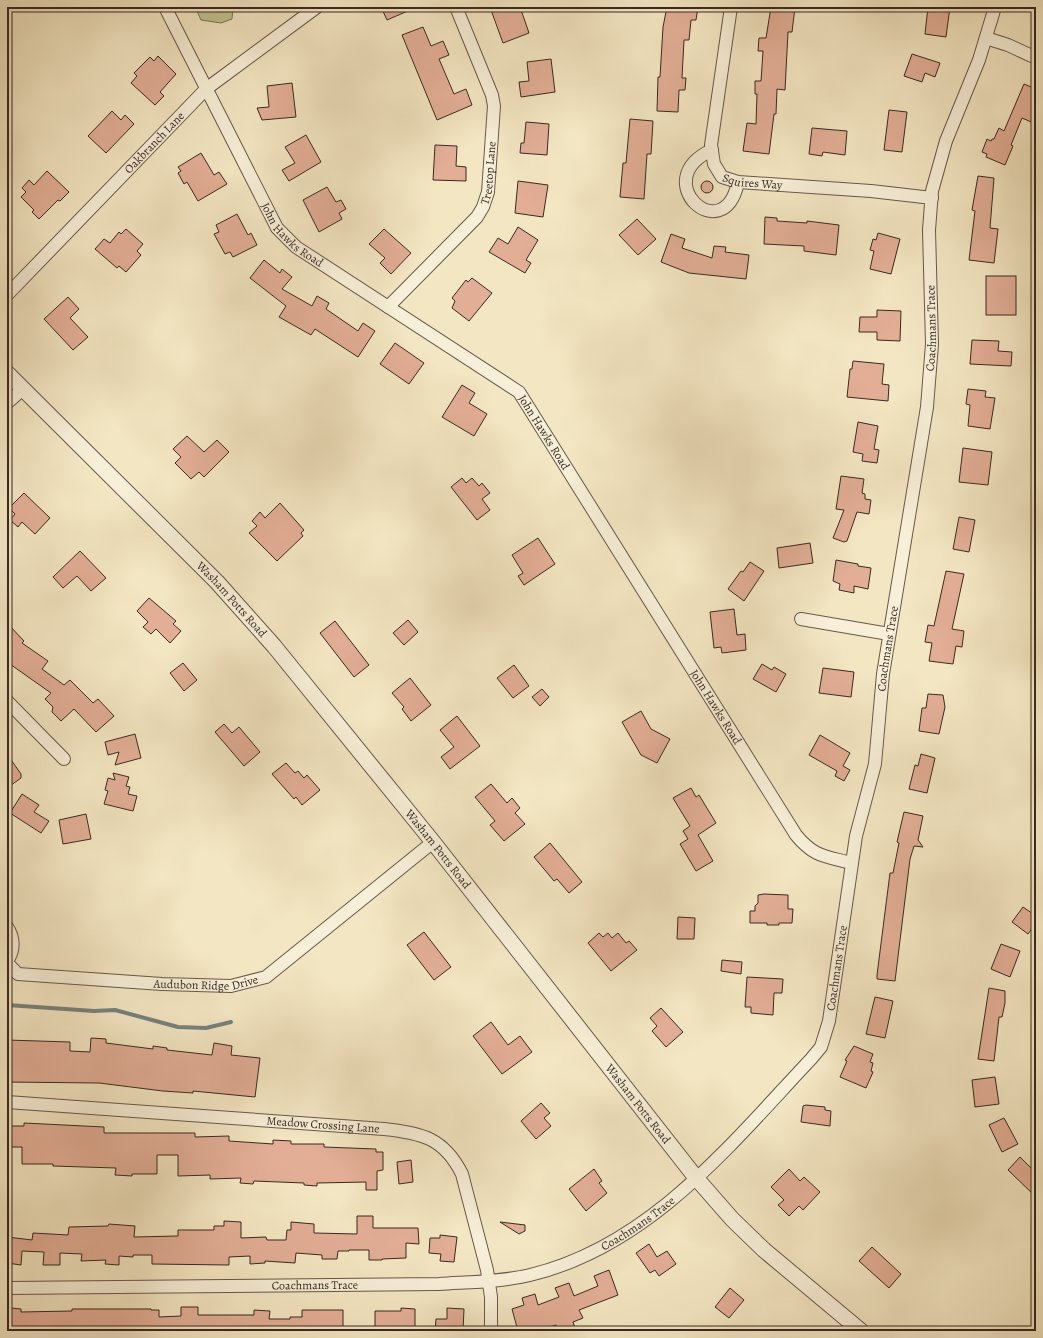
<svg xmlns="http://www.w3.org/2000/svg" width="1043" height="1338" viewBox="0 0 1043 1338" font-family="Alegreya,serif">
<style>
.green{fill:#c1c38f;stroke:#7d7658}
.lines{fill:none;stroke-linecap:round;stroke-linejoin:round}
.stream{stroke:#76827e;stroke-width:4}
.building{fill:#e2ae96;stroke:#392922}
.minor-casing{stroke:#68584a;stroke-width:14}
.tertiary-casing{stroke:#68584a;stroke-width:17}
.minor{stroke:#f7efd7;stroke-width:12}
.tertiary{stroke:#f7efd7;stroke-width:15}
.labels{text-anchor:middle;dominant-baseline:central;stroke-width:3.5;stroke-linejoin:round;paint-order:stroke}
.street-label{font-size:12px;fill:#392922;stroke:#f7efd7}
</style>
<rect width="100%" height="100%" fill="#f3e6c2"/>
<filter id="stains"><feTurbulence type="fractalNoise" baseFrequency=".005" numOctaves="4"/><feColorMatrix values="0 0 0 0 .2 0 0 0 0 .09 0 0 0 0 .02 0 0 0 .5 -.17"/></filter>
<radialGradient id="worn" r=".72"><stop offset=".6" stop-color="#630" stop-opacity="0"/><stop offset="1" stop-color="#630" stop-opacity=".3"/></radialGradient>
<path class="green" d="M195,7H233L232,19L221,23L201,20Z"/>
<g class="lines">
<path class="stream" d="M7,1005L94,1011L115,1010L178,1027L206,1028L231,1022"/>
</g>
<g class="building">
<path d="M381,7H417L387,20Z"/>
<path d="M498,7H520L529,33L503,43L491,10Z"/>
<path d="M667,7H698L696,20H691L689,40H684L682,78H686L685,90H679L678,112L657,111L658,77H660L663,27Z"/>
<path d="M771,7H795L792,32H788L785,90L777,89L776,114H774L769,154L743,151L747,123L756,124L757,94H755V81H761L763,51H758L759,38H766Z"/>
<path d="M928,7H950L946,37L925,34Z"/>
<path d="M423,27L431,46L443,41L449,55L439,59L454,94L466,89L472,105L437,120L402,35Z"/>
<path d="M912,54L940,63L935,77L925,73L922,82L904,76Z"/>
<path d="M158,56L176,74L160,92L164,96L155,105L131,83L137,76L134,73L150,57L154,61Z"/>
<path d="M551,59L555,92L521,97L519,82L529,81L527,62Z"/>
<path d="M292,83L296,117L262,120L257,108L269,107L267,86Z"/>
<path d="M1024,84L1036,89V124L1022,118L1011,145L1013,146L1005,165L986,157L987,154L982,152L987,139L991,141L992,139H994L999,128L1004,131Z"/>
<path d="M889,110L907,112L902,152L884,150Z"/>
<path d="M112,111L121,120L125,115L134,124L106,153L88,136Z"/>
<path d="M630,119L653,121L651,154H647L644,199L620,197L623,163H626Z"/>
<path d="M526,122L549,124L547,155L520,153L521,143H524Z"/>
<path d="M812,128L847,131L845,155L823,152L822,156L809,154Z"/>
<path d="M306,135L321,162L289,181L282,170L295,163L285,147Z"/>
<path d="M435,145L457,146L456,166L466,167V181L433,180Z"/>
<path d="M201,153L214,175L219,172L227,184L198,201L187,182L184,184L178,173L181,171L178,167Z"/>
<path d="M47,171L69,192L60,201L58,200L39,219L32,212L34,210L21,197L26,192L22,188L29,180L34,185Z"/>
<path d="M978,176L994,178L990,228L998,229L994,263L969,260L975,211L972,210Z"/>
<path d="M518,181L548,185L543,217L515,213Z"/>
<circle cx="707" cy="187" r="6"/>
<path d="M327,187L336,202L341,200L346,209L339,213L342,219L319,232L303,200Z"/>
<path d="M237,214L248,235L251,233L257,245L233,257L230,252L225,254L214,234L219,232L216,225Z"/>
<path d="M765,217L777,218V221L807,223V221L839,225L836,255L804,251V246L764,244Z"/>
<path d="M637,219L656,239L638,255L619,235Z"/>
<path d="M518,227L538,240L526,260L531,263L525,273L489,252L498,238L508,244Z"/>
<path d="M126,229L143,244L137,251L141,255L126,272L119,266L117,268L95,249L104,239L110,243L119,232L121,234Z"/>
<path d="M384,229L411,253L391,274L380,263L385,258L369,244Z"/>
<path d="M878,233L900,239L891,274L870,269L874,251L870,250L873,239L876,240Z"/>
<path d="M671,234L685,239L682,248L712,258L714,246L726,247L725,252L749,255L746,279L689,273L661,262Z"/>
<path d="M264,260L280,273L282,269L292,277L282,289L312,306L317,296L329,303L326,309L358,331L363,323L375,331L358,357L315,329L311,335L279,317L286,306L250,278Z"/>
<rect x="986" y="276" width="30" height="39"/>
<path d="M472,278L492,293L469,321L452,308L455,301L452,298L466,280L468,282Z"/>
<path d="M68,297L79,309L70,318L88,337L73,350L44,319Z"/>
<path d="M877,310L901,311L900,341L877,340V332H859L860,317H877Z"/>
<path d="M972,340L999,341L998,351L1012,352L1011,366L970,364Z"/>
<path d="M395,343L424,363L409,384L380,364Z"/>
<path d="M853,361L884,364L882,384L889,385L888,401L847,397L850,369H852Z"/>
<path d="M462,385L475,393L469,403L487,414L474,436L442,417Z"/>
<path d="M968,389L986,391L985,397L995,398L990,429L968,426L970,405L966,404Z"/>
<path d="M858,422L878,426L874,449L879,450L877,463L862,461L863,454L853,452Z"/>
<path d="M187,436L204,452L217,440L229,452L204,477L199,472L191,479L175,463L181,457L173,449Z"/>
<path d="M963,448L992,452L988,485L959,482Z"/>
<path d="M841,476L864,479L862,493L865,494V499L871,500L869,514L857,512L847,541L844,542L833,538L844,510L836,509Z"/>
<path d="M462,478L466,483L472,478L479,486L482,483L490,493L482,499L490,510L477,520L451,487Z"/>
<path d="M24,493L50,518L35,534L22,522L18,527L10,520L15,514L9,508Z"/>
<path d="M280,503L304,530L301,533L303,536L277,561L249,533L257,526L252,521L260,512L265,518Z"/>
<path d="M959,517L975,520L969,552L953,549Z"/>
<path d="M538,538L555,564L524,585L518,576L523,573L512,555Z"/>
<path d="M810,543L813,563L779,568L777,548Z"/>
<path d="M80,551L106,578L91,591L77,576L63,588L53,577Z"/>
<path d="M836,560L858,564V566L871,568L868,589L854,586V593L839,590L840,584L833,581Z"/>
<path d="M750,562L764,571L744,601L728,589L741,571L743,572Z"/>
<path d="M946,571L964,574L952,629L964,631L962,647L956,646L953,664L929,661L932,643L925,642L928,625L934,626Z"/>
<path d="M149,598L176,621L173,624L181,631L170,643L156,629L151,634L143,627L148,622L137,611Z"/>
<path d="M734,609L737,635L745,634L746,650L722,653L721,647L714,648L710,612Z"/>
<path d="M408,620L418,632L404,645L393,633Z"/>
<path d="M335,621L369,665L354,677L320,633Z"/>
<path d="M7,623L24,641L22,643L48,661L42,669L64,685L70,680L93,703L98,699L114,716L96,732L74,709L61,721L52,712L53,707L45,699L51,693L7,662Z"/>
<path d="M183,663L197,680L184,691L170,673Z"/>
<path d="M762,664L772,670L774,667L786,674L776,692L753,679Z"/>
<path d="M514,665L529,686L513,698L497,678Z"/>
<path d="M823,668L854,672L851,697L819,693Z"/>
<path d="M410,678L431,705L411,721L402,709L404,707L392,693Z"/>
<path d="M542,689L549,697L540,706L532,697Z"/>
<path d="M928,694L943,695L945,707L939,734L919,731L922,708H926Z"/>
<path d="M641,711L651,729L670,739L657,763L641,755L622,722Z"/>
<path d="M457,716L480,746L450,769L441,757L454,747L440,730Z"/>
<path d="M224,724L232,733L239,727L260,752L244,766L215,732Z"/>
<path d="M135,734L141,758L115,765L119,752L108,755L105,742Z"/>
<path d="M820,735L850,753L843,766L850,770L844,781L835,776L837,771L809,755Z"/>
<path d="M7,754L21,774V778L7,788Z"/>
<path d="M921,754L935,758L927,793L909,789L915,765L918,766Z"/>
<path d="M286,763L295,773L298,771L304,778L307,775L320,790L302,805L296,797L294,799L272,774Z"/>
<path d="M113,773L129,777L126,786L130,787L128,794L137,796L133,811L104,804L108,791L105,790L108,778L115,780Z"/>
<path d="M491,784L507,803L512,798L520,808L515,813L525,824L504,841L490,825L495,821L475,797Z"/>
<path d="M691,788L696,797L699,795L716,823L698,835L713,861L696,871L680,844L688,839L683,831L690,826L673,798Z"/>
<path d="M22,794L39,805L34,812L49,821L41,833L10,813Z"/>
<path d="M904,812L923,816L918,840L923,847L914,846L910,859L895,981L877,979V975L890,873H893L899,843L897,842Z"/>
<path d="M86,814L91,839L63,844L59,820Z"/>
<path d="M550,843L582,882L569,893L557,879L554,881L534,857Z"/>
<path d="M764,894L788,895V909H793L792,923H779V925H767V923H750V911H755V906L758,903V895Z"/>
<path d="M1023,907L1036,916V923L1028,934L1012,922Z"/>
<path d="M678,917L695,918L694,939H677Z"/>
<path d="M424,932L451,967L434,980L407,945Z"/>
<path d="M599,933L603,937L608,933L612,938L618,933L626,943L629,941L637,950L611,971L588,943Z"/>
<path d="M1001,944L1020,951L1010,977L991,969Z"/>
<path d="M722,960L742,962L741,974L721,971Z"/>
<path d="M747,977L783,979L782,993H774L773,1015L751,1013V1007H745Z"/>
<path d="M989,988L1005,991V1003L1002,1017H999L994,1061L978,1059Z"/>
<path d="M875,997L893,1001L885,1038L866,1034Z"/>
<path d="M661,1008L683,1032L666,1047L652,1031L657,1026L650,1018Z"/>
<path d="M491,1022L508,1045L520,1036L532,1052L502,1074L473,1036Z"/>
<path d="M91,1038L106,1039V1043L153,1049V1046L167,1048V1050L212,1055L214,1043L232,1046L231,1055L260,1058L255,1097L193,1091V1093L163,1091L99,1083L7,1082V1040L70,1042V1051L90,1052Z"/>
<path d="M854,1046L873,1054L870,1062L873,1063L871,1071L873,1072L866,1088L840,1077L847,1061L845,1060Z"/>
<path d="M995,1077L999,1104L975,1107L972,1080Z"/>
<path d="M541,1103L550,1113L544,1118L551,1126L536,1139L521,1121Z"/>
<path d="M806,1105L825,1107V1110L831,1111L830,1126L801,1122L803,1106Z"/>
<path d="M1004,1118L1018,1144L1002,1152L989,1125Z"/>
<path d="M24,1123L104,1127V1133H195V1137L229,1136V1141L273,1144V1140L291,1141V1144H324V1147L376,1149V1152H383V1170L377,1171V1190H366V1182L317,1183V1186L304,1185V1183L254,1181L253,1184L240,1183L241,1178L210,1179V1175L178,1176V1155H157V1174H132V1176L115,1175L116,1168L53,1166V1164H22V1147H7V1126H24Z"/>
<path d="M1020,1157L1036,1173V1197L1008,1170Z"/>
<path d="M411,1160L413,1182L399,1184L397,1162Z"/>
<path d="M594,1169L602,1181L599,1183L607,1193L586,1211L569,1189Z"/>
<path d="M789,1169L800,1181L804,1177L820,1192L803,1210L799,1206L789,1216L778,1205L784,1200L771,1187Z"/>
<path d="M357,1216H373V1228H418L419,1244L406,1243V1258L382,1259V1260H369V1250H349V1251H338L337,1259H322V1255L296,1253L295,1263L265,1261V1263L250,1264V1256L229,1257V1265L152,1264V1255H133V1257L119,1256V1265L105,1264L106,1260L81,1261L82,1254L60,1253V1265H43L44,1252L22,1251L21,1265L7,1263V1237L32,1240L33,1233L68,1235L69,1227L108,1226L109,1224L135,1226L134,1237L178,1236V1230H214V1226H224V1221L241,1222V1238L266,1237L267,1240H286L287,1230H291V1222L314,1224V1233L357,1234Z"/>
<path d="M500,1222L525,1225V1231L519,1234Z"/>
<path d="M440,1235L457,1237L454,1262L440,1261L441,1254L429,1253L430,1238H440Z"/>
<path d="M649,1244L657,1257L667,1251L676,1264L659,1276L655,1270L650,1273L636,1253Z"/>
<path d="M872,1247L901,1274L889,1288L859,1261Z"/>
<path d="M609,1270L618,1295L579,1310L583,1318L573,1322L575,1328L566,1331H558L556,1325L536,1331H518L512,1309L524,1305L522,1298L535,1294L538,1305L559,1297L555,1288L569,1283L574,1296L598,1286L594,1276Z"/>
<path d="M730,1288L744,1300L729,1318L715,1307Z"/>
<path d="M181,1307H198V1315H254V1310L270,1311L269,1319H290V1317H302V1310H343V1331H7V1318H11V1308L21,1309V1312L72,1311V1309H151V1310H159V1317L181,1316Z"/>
<path d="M401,1308L415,1309V1331H375V1311H401Z"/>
<path d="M447,1308L464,1309L463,1331H435L436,1319H447Z"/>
</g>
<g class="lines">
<g class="minor-casing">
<g id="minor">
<path id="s1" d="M165,7L277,228L296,247L519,392L796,835C814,857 825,856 851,863"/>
<path id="s2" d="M731,7L711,145L714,164L722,177L738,182L871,191L932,198"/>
<path d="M986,38L1008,45L1036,58"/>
<path d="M712,150C646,180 724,251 738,182"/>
<path id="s3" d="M7,295L206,89L317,7"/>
<path id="s4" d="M388,307L477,217L483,207L488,192L494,106L492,95L456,7"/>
<path d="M7,403L23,389"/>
<path d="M801,619L889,634"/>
<path d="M7,701L64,759"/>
<path d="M7,927C14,937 15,950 7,961"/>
<path id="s5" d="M7,963L18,974L162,984L231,986L266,977L433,842"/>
<path id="s6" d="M7,1102L384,1129C422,1133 444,1138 462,1174L487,1270L491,1297V1331"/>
<path id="s7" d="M7,1288L439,1284C469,1282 501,1282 530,1275C650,1246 730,1145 811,1059L821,1047L829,1021L856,836L875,764L883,674L927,407L932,344L929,230L932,191L946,141L979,60L995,7"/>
</g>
</g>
<g class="tertiary-casing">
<g id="tertiary">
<path id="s8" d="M7,373L217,582L274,646L433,842L697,1179L732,1219L764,1250L861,1331"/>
</g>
</g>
<use href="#minor" class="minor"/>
<use href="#tertiary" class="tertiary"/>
</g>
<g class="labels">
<g class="street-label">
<text stroke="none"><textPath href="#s3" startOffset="212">Oakbranch Lane</textPath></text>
<text stroke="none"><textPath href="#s4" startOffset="173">Treetop Lane</textPath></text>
<text stroke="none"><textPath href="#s2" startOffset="205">Squires Way</textPath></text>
<text stroke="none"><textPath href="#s1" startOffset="263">John Hawks Road</textPath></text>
<text stroke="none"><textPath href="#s7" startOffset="1628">Coachmans Trace</textPath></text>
<text stroke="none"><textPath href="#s1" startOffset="588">John Hawks Road</textPath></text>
<text stroke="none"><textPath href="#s8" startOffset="319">Washam Potts Road</textPath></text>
<text stroke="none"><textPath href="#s7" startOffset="1304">Coachmans Trace</textPath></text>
<text stroke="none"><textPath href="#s1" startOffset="912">John Hawks Road</textPath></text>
<text stroke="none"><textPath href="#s8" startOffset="643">Washam Potts Road</textPath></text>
<text stroke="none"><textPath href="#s7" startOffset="980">Coachmans Trace</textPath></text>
<text stroke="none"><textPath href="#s5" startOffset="204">Audubon Ridge Drive</textPath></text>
<text stroke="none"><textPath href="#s8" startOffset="967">Washam Potts Road</textPath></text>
<text stroke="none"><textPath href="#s6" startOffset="317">Meadow Crossing Lane</textPath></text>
<text stroke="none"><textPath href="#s7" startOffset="644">Coachmans Trace</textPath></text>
<text stroke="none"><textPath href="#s7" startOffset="308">Coachmans Trace</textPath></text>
</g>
</g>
<rect width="1043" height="1338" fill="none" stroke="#f3e6c2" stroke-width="24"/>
<rect x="8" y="8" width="1027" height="1322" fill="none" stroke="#392922" stroke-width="2"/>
<rect x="12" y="12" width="1019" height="1314" fill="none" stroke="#392922"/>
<rect width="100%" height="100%" filter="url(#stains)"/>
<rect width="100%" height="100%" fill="url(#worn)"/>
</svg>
